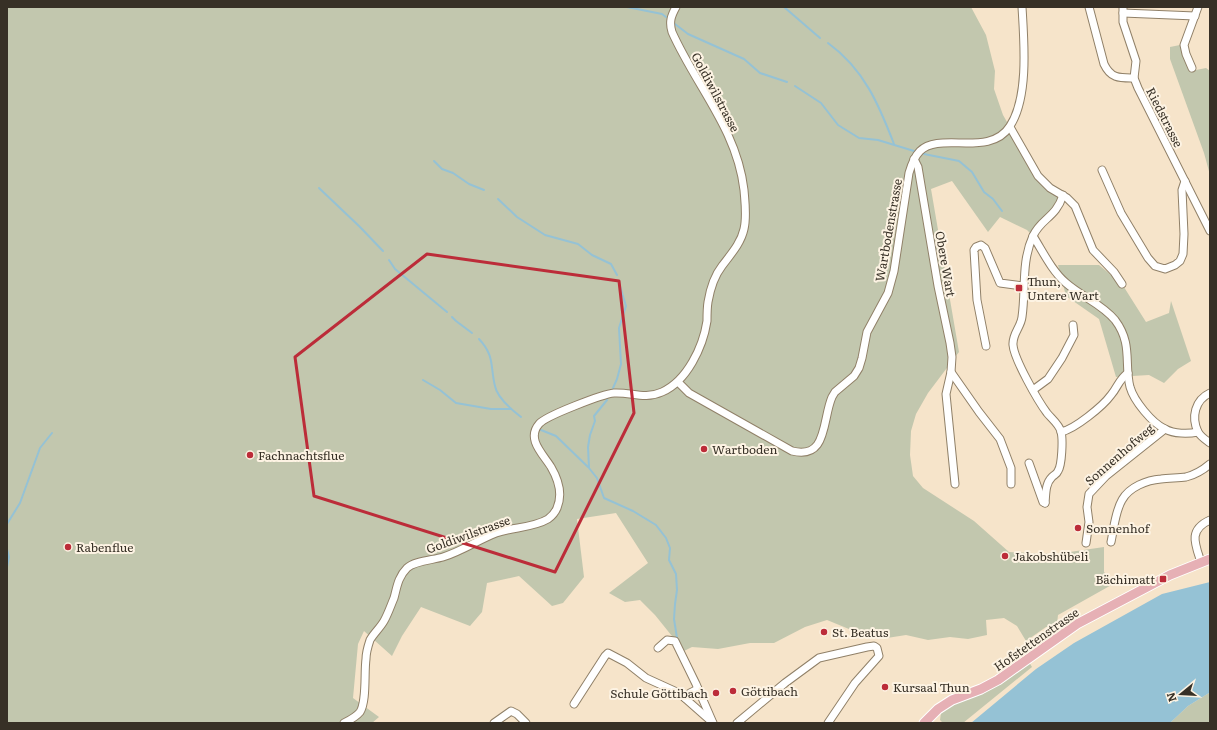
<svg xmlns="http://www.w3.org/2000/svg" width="1217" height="730" viewBox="0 0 1217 730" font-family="Literata,serif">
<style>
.green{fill:#c2c7ae}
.water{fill:#95c2d5}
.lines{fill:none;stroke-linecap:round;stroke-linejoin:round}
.stream{stroke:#95c2d5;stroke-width:2}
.minor-casing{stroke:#908068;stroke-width:9}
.major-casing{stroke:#fff;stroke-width:11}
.minor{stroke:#fff;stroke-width:7}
.major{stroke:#e6b0b5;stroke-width:9}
.marked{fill:none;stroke:#bc2c39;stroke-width:3;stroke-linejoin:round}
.poi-dot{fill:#bc2c39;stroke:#fdf3e3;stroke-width:1.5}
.labels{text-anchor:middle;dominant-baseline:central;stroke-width:4;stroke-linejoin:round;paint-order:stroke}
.street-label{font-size:12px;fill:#373026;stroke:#fdf3e3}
.poi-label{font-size:12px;fill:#373026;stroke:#fdf3e3;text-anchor:start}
</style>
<rect width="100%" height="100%" fill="#f6e4ca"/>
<g class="green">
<path d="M7,7H971L986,35L995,71L994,89L1003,115L1038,176L1063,195L1033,236L1027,230L1000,217L988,232L952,181L931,189L959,352L928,393L916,414L911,431L910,455L913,476L923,488L974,521L1009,552L1056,554L1104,547V572L1115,583L1058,615L1057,624L1054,626L1046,627L1026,641L1017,626L1004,618L986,620L987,635L968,639L950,637L928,640L906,635L887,638L866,636L827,620L805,627L774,643H750L718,649L692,647L684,651L655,615L640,600L625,602L609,593L648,563L616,513L577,519L584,577L563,603L552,606L519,576L487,583L482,612L470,626L421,607L402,636L392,656L364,631L358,644L353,698L379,717L372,723H7Z"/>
<path d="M1180,45L1191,71L1206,68L1210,71V175L1204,153L1170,59V47Z"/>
<path d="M1058,265H1099L1122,284L1146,322L1169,313L1171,301L1191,361L1178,369L1164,383L1149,375L1116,377L1099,319L1066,296Z"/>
<path d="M1029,662L1032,667L963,723H943L940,720L941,713L952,704L969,697L984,693L1018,672Z"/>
<path d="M1210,689V723H1170L1188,706L1209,693Z"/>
</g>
<path class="water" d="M1210,582L1209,693L1188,706L1170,723H971L1036,669L1074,643L1162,594Z"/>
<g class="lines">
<g class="stream">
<path d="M627,7L662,14L666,17"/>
<path d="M784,7L820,38"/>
<path d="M675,24L688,34L744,59L760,73L787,82"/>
<path d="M828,43C864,69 879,105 894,144"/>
<path d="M795,86L821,103L838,125L859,138L878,140L914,151"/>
<path d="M924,154L959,161L972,172L984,192L993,199L1002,211"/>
<path d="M434,161L442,169L453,173L469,184L484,190"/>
<path d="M319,188L360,227L383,251"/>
<path d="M498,199L517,217L545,235L578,244L592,255L611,264L617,275"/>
<path d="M389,260L395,269L447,312"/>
<path d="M452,317L456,321L472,333"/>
<path d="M479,339C495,356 490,366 495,386C497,398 512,410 521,417"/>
<path d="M423,380L440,390L456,403L491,409H511"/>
<path d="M613,388L617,379L621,364L619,328L626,306L619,283"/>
<path d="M607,400L594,416L595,421L590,435L588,447L589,468L597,478L604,498L633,511L656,525L666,538L670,548L669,560L676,574L677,590L675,604L674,619L677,638"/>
<path d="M541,430L556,436L588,467"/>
<path d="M7,524L20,503L40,448L52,433"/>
<path d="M7,549L9,557L7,567"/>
</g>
<g class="minor-casing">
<g id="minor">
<path d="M1089,7L1104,64C1111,79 1120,78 1134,78"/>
<path d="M1123,7V22L1136,61L1134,78L1138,88L1210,231"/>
<path d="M1123,13L1195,16"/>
<path d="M1192,68L1186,54L1184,45L1198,7"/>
<path d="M1010,127L1038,176L1050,188L1067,198L1075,206L1093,250L1114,272L1122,284"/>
<path d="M914,159L918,167L921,185L938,286L950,343L952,357L951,372L946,394L955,484"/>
<path d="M1102,170L1121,213L1148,258L1155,266L1165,269L1175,265L1180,261L1183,254L1184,234L1182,190L1185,181"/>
<path d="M1033,236C1043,252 1052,271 1066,283C1082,297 1102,304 1115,320C1133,344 1124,363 1130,387C1134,401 1152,423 1165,429C1174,434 1188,434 1198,432"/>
<path d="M986,346L977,300L974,250L976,247L981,245L985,248L1000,283L1023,286"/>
<path d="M951,372L979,412L1000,439L1011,468V484"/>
<path d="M678,382L689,393L792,451C828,460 822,420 832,397L835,392L854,376L859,368L862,358L867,332L888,293L894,271L909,173C911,166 914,157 920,151C940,131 990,158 1010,126C1029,97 1024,41 1022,7"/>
<path d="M1033,390L1048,379L1062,358L1074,335L1073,325"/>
<path d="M1210,393C1195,400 1191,417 1198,432C1201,437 1206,440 1210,443"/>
<path d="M1061,432C1075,429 1103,406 1111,395C1118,387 1119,379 1128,373"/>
<path d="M1029,463L1043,502L1045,503"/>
<path d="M1045,503C1046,494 1045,484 1052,477C1054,475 1057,474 1058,471C1062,465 1063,439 1061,432C1060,425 1051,418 1047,413C1038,401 1014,359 1013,345C1012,334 1021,327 1022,317C1026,290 1021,262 1033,236C1041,218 1056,218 1063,195"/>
<path d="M1111,542C1114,528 1115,512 1122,500C1129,487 1147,480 1161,479C1169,478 1178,478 1186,477C1194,475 1203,470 1210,464"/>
<path d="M1086,543L1089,522L1087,507L1089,494L1106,476L1165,429"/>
<path d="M1201,562C1195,544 1188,530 1210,520"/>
<path d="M658,648L667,640L675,641L696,684L713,723"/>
<path d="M685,698L690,693L698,689"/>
<path d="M574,704L605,656L608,653L627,663L646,678L679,693L713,723"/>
<path d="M344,723C350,720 356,717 360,712C367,701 364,673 366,659C366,654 368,646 370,640C374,633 380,628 384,621C388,614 391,605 394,598C397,587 398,577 407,568C414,561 433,560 443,557C462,551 478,540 496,533C513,527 533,528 548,519C552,516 555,513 557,508C563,494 558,479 551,467C543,454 526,439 539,424C545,416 603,394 614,393C632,392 644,400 662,392C687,381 703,347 707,321C707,315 707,308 708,302C710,290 715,275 722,266C731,254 741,243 744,229C747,216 745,203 744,190C737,129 696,86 672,32C669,22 671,16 676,7"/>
<path d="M494,723L511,711L517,714L526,723"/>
<path d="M737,723L785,683L819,658L867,647L874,646L877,648L879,656L855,683L828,723"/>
</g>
</g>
<g class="major-casing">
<path id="major" d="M924,723L938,709L952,700L981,689L998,680L1077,624L1170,575L1210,559"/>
</g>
<use href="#minor" class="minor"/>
<use href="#major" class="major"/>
</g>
<path class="marked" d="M427,254L619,281L634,413L555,572L314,496L295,357Z"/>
<g class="poi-dot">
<rect x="1015" y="284" width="8" height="8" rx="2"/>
<circle cx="704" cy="449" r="4"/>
<circle cx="250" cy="455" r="4"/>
<circle cx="1078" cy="528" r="4"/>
<circle cx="68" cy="547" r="4"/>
<circle cx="1005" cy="556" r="4"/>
<rect x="1159" y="575" width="8" height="8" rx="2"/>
<circle cx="824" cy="632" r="4"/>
<circle cx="885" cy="687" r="4"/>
<circle cx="733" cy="691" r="4"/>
<circle cx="716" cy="693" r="4"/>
</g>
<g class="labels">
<g class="street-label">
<text transform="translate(716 92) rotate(62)">Goldiwilstrasse</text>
<text transform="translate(1165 117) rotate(63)">Riedstrasse</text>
<text transform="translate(888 230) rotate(-80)">Wartbodenstrasse</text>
<text transform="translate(946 264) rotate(80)">Obere Wart</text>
<text transform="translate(1119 454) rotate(-41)">Sonnenhofweg</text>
<text transform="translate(468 534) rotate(-20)">Goldiwilstrasse</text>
<text transform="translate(1036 639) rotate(-35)">Hofstettenstrasse</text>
</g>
<g class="poi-label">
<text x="1027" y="281">Thun,<tspan x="1027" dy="14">Untere Wart</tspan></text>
<text x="712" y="449">Wartboden</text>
<text x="258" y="455">Fachnachtsflue</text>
<text x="1086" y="528">Sonnenhof</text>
<text x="76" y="547">Rabenflue</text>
<text x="1013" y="556">Jakobshübeli</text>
<text x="1155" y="579" text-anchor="end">Bächimatt</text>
<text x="832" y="632">St. Beatus</text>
<text x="893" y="687">Kursaal Thun</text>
<text x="741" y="691">Göttibach</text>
<text x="708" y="693" text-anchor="end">Schule Göttibach</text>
</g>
</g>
<rect width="1217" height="730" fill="none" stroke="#373026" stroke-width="16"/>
<g transform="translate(1181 694) rotate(252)" stroke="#fdf3e3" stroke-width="3" paint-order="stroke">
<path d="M0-3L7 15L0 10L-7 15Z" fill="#373026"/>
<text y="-6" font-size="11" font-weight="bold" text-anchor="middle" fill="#373026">N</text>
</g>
</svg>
